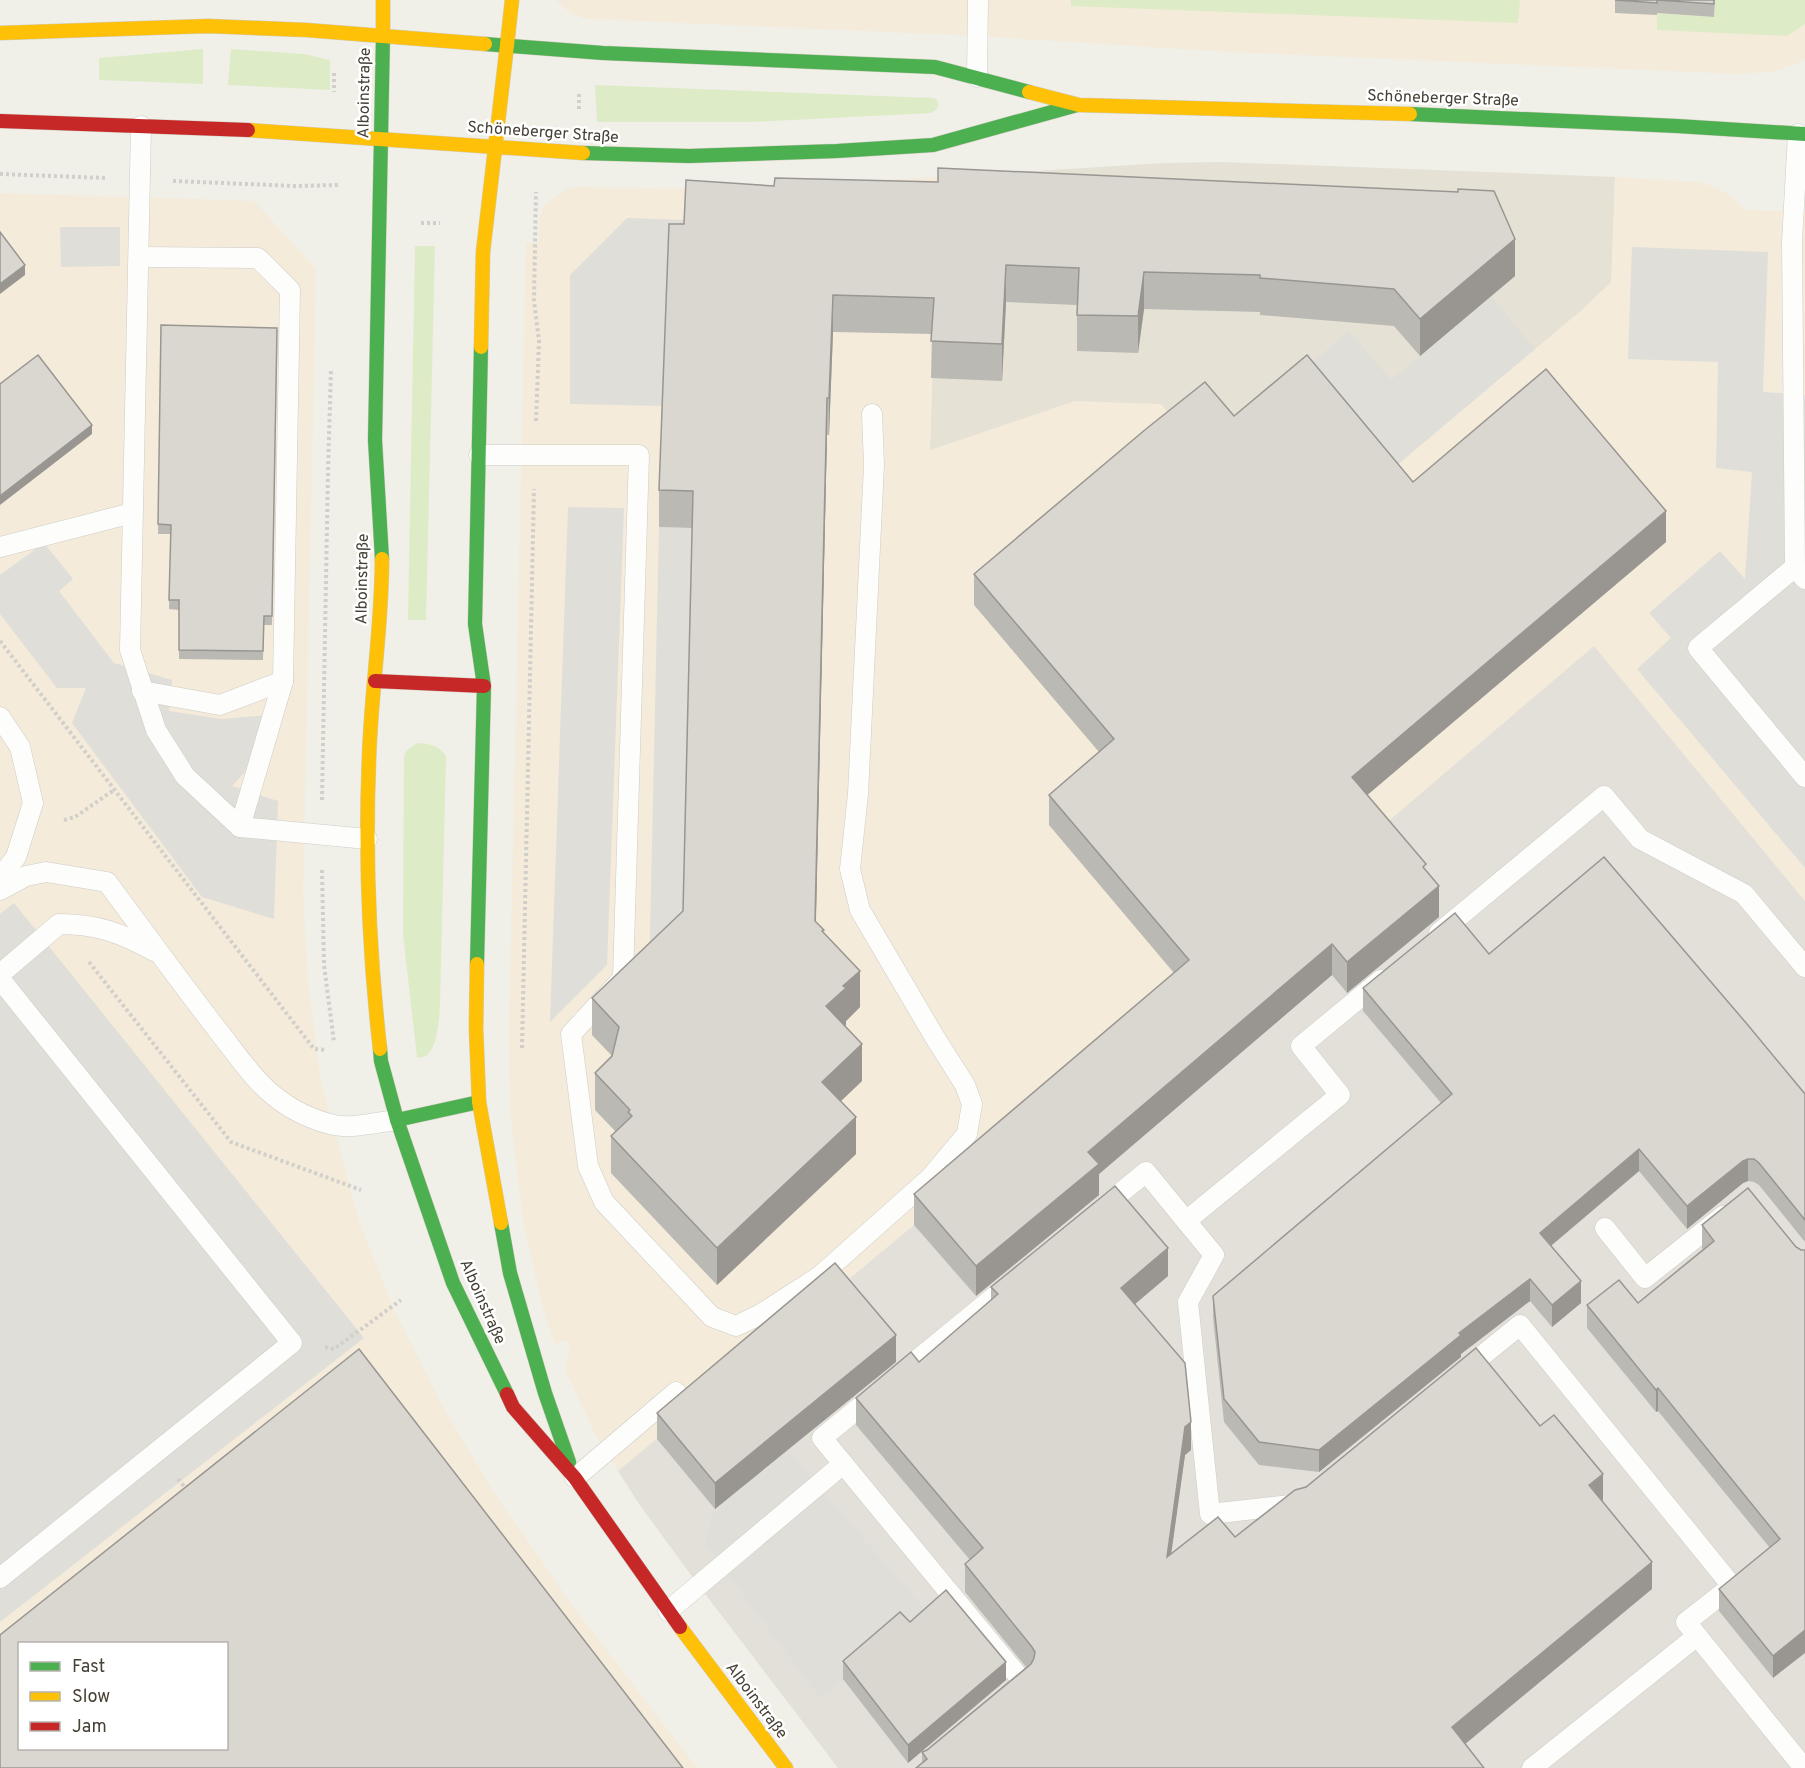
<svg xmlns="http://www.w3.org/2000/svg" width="1805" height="1768" viewBox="0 0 1805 1768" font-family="Overpass,sans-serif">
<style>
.residential{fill:#e5e1d5}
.commercial{fill:#f4ebda;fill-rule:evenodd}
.industrial{fill:#e3e0d9}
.green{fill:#ddecc7}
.parking{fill:#dfded8}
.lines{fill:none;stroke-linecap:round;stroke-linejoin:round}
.lane-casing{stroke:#ceccc6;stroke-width:21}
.fast-casing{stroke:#d0ccbf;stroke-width:15}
.slow-casing{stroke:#d0ccbf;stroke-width:15}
.jam-casing{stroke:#d0ccbf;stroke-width:15}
.path{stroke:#d1cfca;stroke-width:4;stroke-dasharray:3 3;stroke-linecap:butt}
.lane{stroke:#fdfdfc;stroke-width:20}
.fast{stroke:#4caf50;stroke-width:14}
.slow{stroke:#ffc107;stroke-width:14}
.jam{stroke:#c62828;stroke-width:14}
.wall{fill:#bbb9b4}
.shaded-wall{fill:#999692}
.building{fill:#dad7d1;stroke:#999692;stroke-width:1.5;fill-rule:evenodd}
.labels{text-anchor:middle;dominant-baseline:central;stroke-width:5;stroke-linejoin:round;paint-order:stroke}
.street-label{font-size:16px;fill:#474035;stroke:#fff}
</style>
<rect width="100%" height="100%" fill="#f0efe8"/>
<path class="residential" d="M1222,162L1615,177L1612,282L1582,310L1288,556L930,450L939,177L1165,163Z"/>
<g class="commercial">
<path d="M556,0H1805V60L1775,71L1741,74L1229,52L978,36L592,19L582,18L569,12Z"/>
<path d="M939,177L930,450L1075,401L1161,404L1288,556L1582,310L1611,282L1615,177L1699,182L1719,189L1733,198L1746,210L1805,212V901L1594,647L914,1225L618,1471L595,1433L565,1370L570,1346L567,1340L555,1344L543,1309L523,1222L510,1111L509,1029L526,243L539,242V218L545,205L565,190L576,187L702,189Z"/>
<path d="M0,193L254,201L316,269L303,891L308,984L321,1082L360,1224L396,1314L444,1409L493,1491L572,1605L697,1768H0ZM20,1644H226V1748H20Z"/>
</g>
<path class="industrial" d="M1594,646L1805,901V1757L1791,1768H838L699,1586L639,1504L618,1471L914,1225Z"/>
<g class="green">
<path d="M1071,0H1520L1518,23L1071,6Z"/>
<path d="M1715,0H1805V24L1787,36L1657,30V13L1714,17Z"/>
<path d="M203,49V84L99,80V58Z"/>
<path d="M231,49L304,54L330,60V90L228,85Z"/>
<path d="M595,85L933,98L936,99L939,104L936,110L931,113L751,122H597Z"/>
<path d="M415,246H435L426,620H408Z"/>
<path d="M417,743C431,744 438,745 446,756L440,1005C439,1019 437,1063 417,1057L403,935L404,756L407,750Z"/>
</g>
<g class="parking">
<path d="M627,218L686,220L663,406L570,404V275Z"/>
<path d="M60,227H120V266L61,267Z"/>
<path d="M1632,247L1768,252L1763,392L1805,395V868L1637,669L1671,638L1649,613L1720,551L1745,579L1752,472L1716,468L1718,362L1628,359Z"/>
<path d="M1491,296L1535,349L1383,477L1297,375L1349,331L1391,380Z"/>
<path d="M568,507L624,508L607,965L550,1022Z"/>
<path d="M659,527L693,528L684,914L649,981Z"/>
<path d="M44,543L73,579L59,591L114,663L172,680L169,711L222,719L269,715L245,772L232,786L278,801L274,919L202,897L72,723L86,688H57L0,614V575Z"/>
<path d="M14,903L364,1338L0,1622V914Z"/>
<path d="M787,1450L933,1619L819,1697L705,1543L715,1509Z"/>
</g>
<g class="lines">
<g class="lane-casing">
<g id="lane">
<path d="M977,77L978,0"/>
<path d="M141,126L130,650L156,730L185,776L240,827L367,839"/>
<path d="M1798,134L1792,242L1795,567L1805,579"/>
<path d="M139,257L258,258L290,290L283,681L240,827"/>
<path d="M479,455H639L623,978L571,1034L588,1166L604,1202L712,1317L736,1326L761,1314L820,1276L930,1178L967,1134L972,1104L965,1085L934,1036L860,910L850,869L858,794L874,465L872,414"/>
<path d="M0,547L132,513"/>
<path d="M1795,567L1698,648L1805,777"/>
<path d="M142,691L220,705L283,681"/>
<path d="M0,717L20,747L33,803L16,857L0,878"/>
<path d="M0,890L26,876L46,872L107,882C144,932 181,983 219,1032C236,1053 252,1078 273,1095C290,1109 312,1120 334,1125C354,1129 377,1122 397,1120"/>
<path d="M1439,933L1604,796L1640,839L1744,894L1805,967"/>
<path d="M0,974L59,924C97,924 121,933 154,951"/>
<path d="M0,979L292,1343L0,1578"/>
<path d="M1101,1209L1146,1172L1214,1255L1188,1302L1210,1514L1299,1504"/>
<path d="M1186,1221L1340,1095L1301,1046L1381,980"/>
<path d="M1605,1228L1645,1278L1723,1216"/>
<path d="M1462,1372L1520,1325L1732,1586L1686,1622L1804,1768"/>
<path d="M575,1478L676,1392"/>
<path d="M668,1611L843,1464"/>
<path d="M1011,1693L1023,1682L822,1438L1011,1283"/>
<path d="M1532,1768L1697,1636"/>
</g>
</g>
<g class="fast-casing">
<g id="fast">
<path d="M485,44L603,53L935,67L1029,92"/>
<path d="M1410,114L1677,126L1805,134"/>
<path d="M583,153L689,156L837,151L933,145L1077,105"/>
<path d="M382,559L375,440L383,36"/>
<path d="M477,964L484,686L475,624L481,347"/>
<path d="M380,1049L381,1061L397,1120L453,1283L507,1394"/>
<path d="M397,1120L479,1102"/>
<path d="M501,1223L510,1273L545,1393L569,1462"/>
</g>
</g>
<g class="slow-casing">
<g id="slow">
<path d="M383,0V36"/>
<path d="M0,33L208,26L306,30L485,44"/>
<path d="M507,45L512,0"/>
<path d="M1029,92L1079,105L1410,114"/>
<path d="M248,130L583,153"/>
<path d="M481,347L483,252L507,45"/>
<path d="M477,964L476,1028L479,1102L501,1223"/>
<path d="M380,1049C369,952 365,856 369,759C371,692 382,626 382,559"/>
<path d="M680,1627L786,1768"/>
</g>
</g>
<g class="jam-casing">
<g id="jam">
<path d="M0,121L248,130"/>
<path d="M375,681L484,686"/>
<path d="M507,1394L513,1407L575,1478L680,1627"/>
</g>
</g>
<g class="path">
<path d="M334,73V92"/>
<path d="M579,94V111"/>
<path d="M0,174L106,178"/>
<path d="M173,181L294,186L340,185"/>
<path d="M421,223H440"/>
<path d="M536,421L539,341L534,301L536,192"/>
<path d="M0,641L314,1049L327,1050"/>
<path d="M322,800L328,471L331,369"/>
<path d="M64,820L75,817L114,790"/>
<path d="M322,870L324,965L334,1042"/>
<path d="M89,962L231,1142L361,1190"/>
<path d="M522,1048L534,489"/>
<path d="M325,1347L334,1349L401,1300"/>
<path d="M178,1479L188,1491"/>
</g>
<use href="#lane" class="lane"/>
<use href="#fast" class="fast"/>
<use href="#slow" class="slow"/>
<use href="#jam" class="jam"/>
</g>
<g class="wall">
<path d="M1615,0H1715L1714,17L1657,13V15L1615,13Z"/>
<path d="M669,224L1515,276L1420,356L1394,326L1260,315V312L1144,309L1138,353L1077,351V305L1006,302L1002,381L931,378L932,334L833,332L829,435H827L816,922L824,933L860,1007L846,1021L845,1026L862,1081L841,1101L856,1154L717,1285L611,1173V1136L616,1132L595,1110V1073L612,1056L592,1035V998L683,911L692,528L659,527V490Z"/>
<path d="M161,325L277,328L272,625H264L263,660L179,659V610L169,609L171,534H158Z"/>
<path d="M1234,416L1413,482L1666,542L1367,795L1426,871L1439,917L1347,993L1332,975L1099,1174V1195L976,1296L914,1225V1194L1174,973L1049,825V795L1099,752L974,605V574Z"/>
<path d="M1489,954L1805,1094V1242L1759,1185L1754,1182L1748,1181L1743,1183L1687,1229L1639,1171L1551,1246L1581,1303L1552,1327L1530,1301L1461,1354V1357L1319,1472L1259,1465L1224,1422L1213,1318V1296L1441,1103L1363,1011V988Z"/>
<path d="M1702,1225L1796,1247L1801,1250L1773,1678L1719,1611V1589L1770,1548L1658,1411L1656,1412L1587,1328V1305L1638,1303L1703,1249L1702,1248Z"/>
<path d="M1168,1276L1135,1304L1191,1450L1185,1455L1171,1553L1235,1537L1603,1502L1652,1589L922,1764V1752L927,1750L1026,1667L965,1592V1564L970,1560L856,1425V1398L919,1362L991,1300V1287Z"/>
<path d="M896,1362L715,1509L657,1439V1413Z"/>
<path d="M910,1622L1006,1680L908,1763L843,1679V1661Z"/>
</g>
<g class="shaded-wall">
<path d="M1515,239V276L1420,356V319Z"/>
<path d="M25,265V275L0,294V284Z"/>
<path d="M1006,265V302L1002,381V344Z"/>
<path d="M1144,272V309L1138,353V316Z"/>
<path d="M833,295V332L829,435V398Z"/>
<path d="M827,398V435L815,958V921Z"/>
<path d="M92,425V434L0,505V496Z"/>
<path d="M1666,511V542L1352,808V777Z"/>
<path d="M1439,886V917L1347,993V962Z"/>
<path d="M1332,944V975L1099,1174V1195L976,1296V1266L1088,1152Z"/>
<path d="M860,971V1007L846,1021V1025L826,1043V1006L843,986Z"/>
<path d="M862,1044V1081L822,1119V1082Z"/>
<path d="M856,1117V1154L717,1285V1248Z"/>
<path d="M1639,1149V1171L1540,1255V1233Z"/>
<path d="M1748,1159V1181L1743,1183L1687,1229V1206L1743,1161Z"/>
<path d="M1168,1248V1276L1121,1316V1288Z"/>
<path d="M1530,1279V1301L1461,1354V1357L1319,1472V1450L1459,1333Z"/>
<path d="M1581,1281V1303L1552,1327V1305Z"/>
<path d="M896,1335V1362L715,1509V1483Z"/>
<path d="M1658,1388V1411L1656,1412V1390Z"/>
<path d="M1191,1422V1450L1185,1455L1167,1584V1557L1185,1427Z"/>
<path d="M1603,1474V1502L1589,1485Z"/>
<path d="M1652,1562V1589L1452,1755V1727Z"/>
<path d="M1805,1630V1653L1773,1678V1656Z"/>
<path d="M1006,1662V1680L908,1763V1745Z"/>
</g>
<g class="building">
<path d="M1615,0H1714V4L1657,0V3Z"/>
<path d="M938,168L1458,192V189L1494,191L1515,239L1420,319L1394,289L1260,278V275L1144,272L1138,316L1077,315L1079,268L1006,265L1002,344L931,341L934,298L833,295L829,398H827L815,921L824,930L822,931L860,971L843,986L846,988L826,1006L862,1044L822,1082L856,1117L717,1248L611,1136L632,1116L628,1112L630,1110L595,1073L612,1056L619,1027L592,998L683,911L693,491L659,490L669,224H684L686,180L774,186L775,178L938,182Z"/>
<path d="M0,232L25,265L0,284Z"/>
<path d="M161,325L277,328L272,616H264L263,651L179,650V600H169L171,525L158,524Z"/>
<path d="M38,355L92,425L0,496V384Z"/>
<path d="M1307,355L1413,482L1546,369L1666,511L1352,777L1426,864L1423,867L1439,886L1347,962L1332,944L1088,1152L1099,1164L976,1266L914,1194L1189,960L1049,795L1114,739L974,574L1146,429L1205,382L1234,416Z"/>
<path d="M1604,857L1747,1024L1805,1094V1220L1759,1163L1754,1159H1748L1743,1161L1687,1206L1639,1149L1540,1233L1581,1281L1552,1305L1530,1279L1459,1333L1461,1335L1319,1450L1259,1442L1224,1399L1213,1296L1452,1094L1363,988L1455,913L1489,954Z"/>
<path d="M1115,1186L1168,1248L1121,1288L1185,1363L1191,1422L1185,1427L1167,1557L1218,1517L1235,1537L1295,1490L1306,1487L1476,1348L1540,1426L1554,1415L1603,1474L1589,1485L1652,1562L1452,1727L1484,1768H916L927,1759L922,1752L927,1750L1031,1664L1034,1658L1035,1652L1032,1647L965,1564L983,1548L856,1398L911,1352L919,1362L998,1294L991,1287Z"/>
<path d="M1748,1188L1796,1247L1801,1250H1805V1630L1773,1656L1719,1589L1780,1539L1658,1388L1656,1390L1587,1305L1619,1280L1638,1303L1714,1241L1702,1225Z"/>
<path d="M835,1263L896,1335L715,1483L657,1413Z"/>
<path d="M359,1349L683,1768H0V1635ZM20,1644H226V1749H20Z"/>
<path d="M946,1590L1006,1662L908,1745L843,1661L900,1612L910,1622Z"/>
</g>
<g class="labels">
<g class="street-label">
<text transform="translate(365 93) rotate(-89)">Alboinstraße</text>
<text transform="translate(1443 99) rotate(2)">Schöneberger Straße</text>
<text transform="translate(543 133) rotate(4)">Schöneberger Straße</text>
<text transform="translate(363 579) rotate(-89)">Alboinstraße</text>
<text transform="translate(482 1302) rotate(66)">Alboinstraße</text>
<text transform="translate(756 1701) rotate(53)">Alboinstraße</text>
</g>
</g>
<rect x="18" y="1642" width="210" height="108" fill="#ffffff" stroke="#b5b3ae" stroke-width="1.5"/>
<rect x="30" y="1662" width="30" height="9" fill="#4caf50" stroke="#b5b3ae" stroke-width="1.5"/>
<text x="72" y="1672" font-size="18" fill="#474035">Fast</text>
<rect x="30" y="1692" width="30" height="9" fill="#ffc107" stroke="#b5b3ae" stroke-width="1.5"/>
<text x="72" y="1702" font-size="18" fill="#474035">Slow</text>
<rect x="30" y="1722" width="30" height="9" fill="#c62828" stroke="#b5b3ae" stroke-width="1.5"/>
<text x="72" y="1732" font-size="18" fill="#474035">Jam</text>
</svg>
